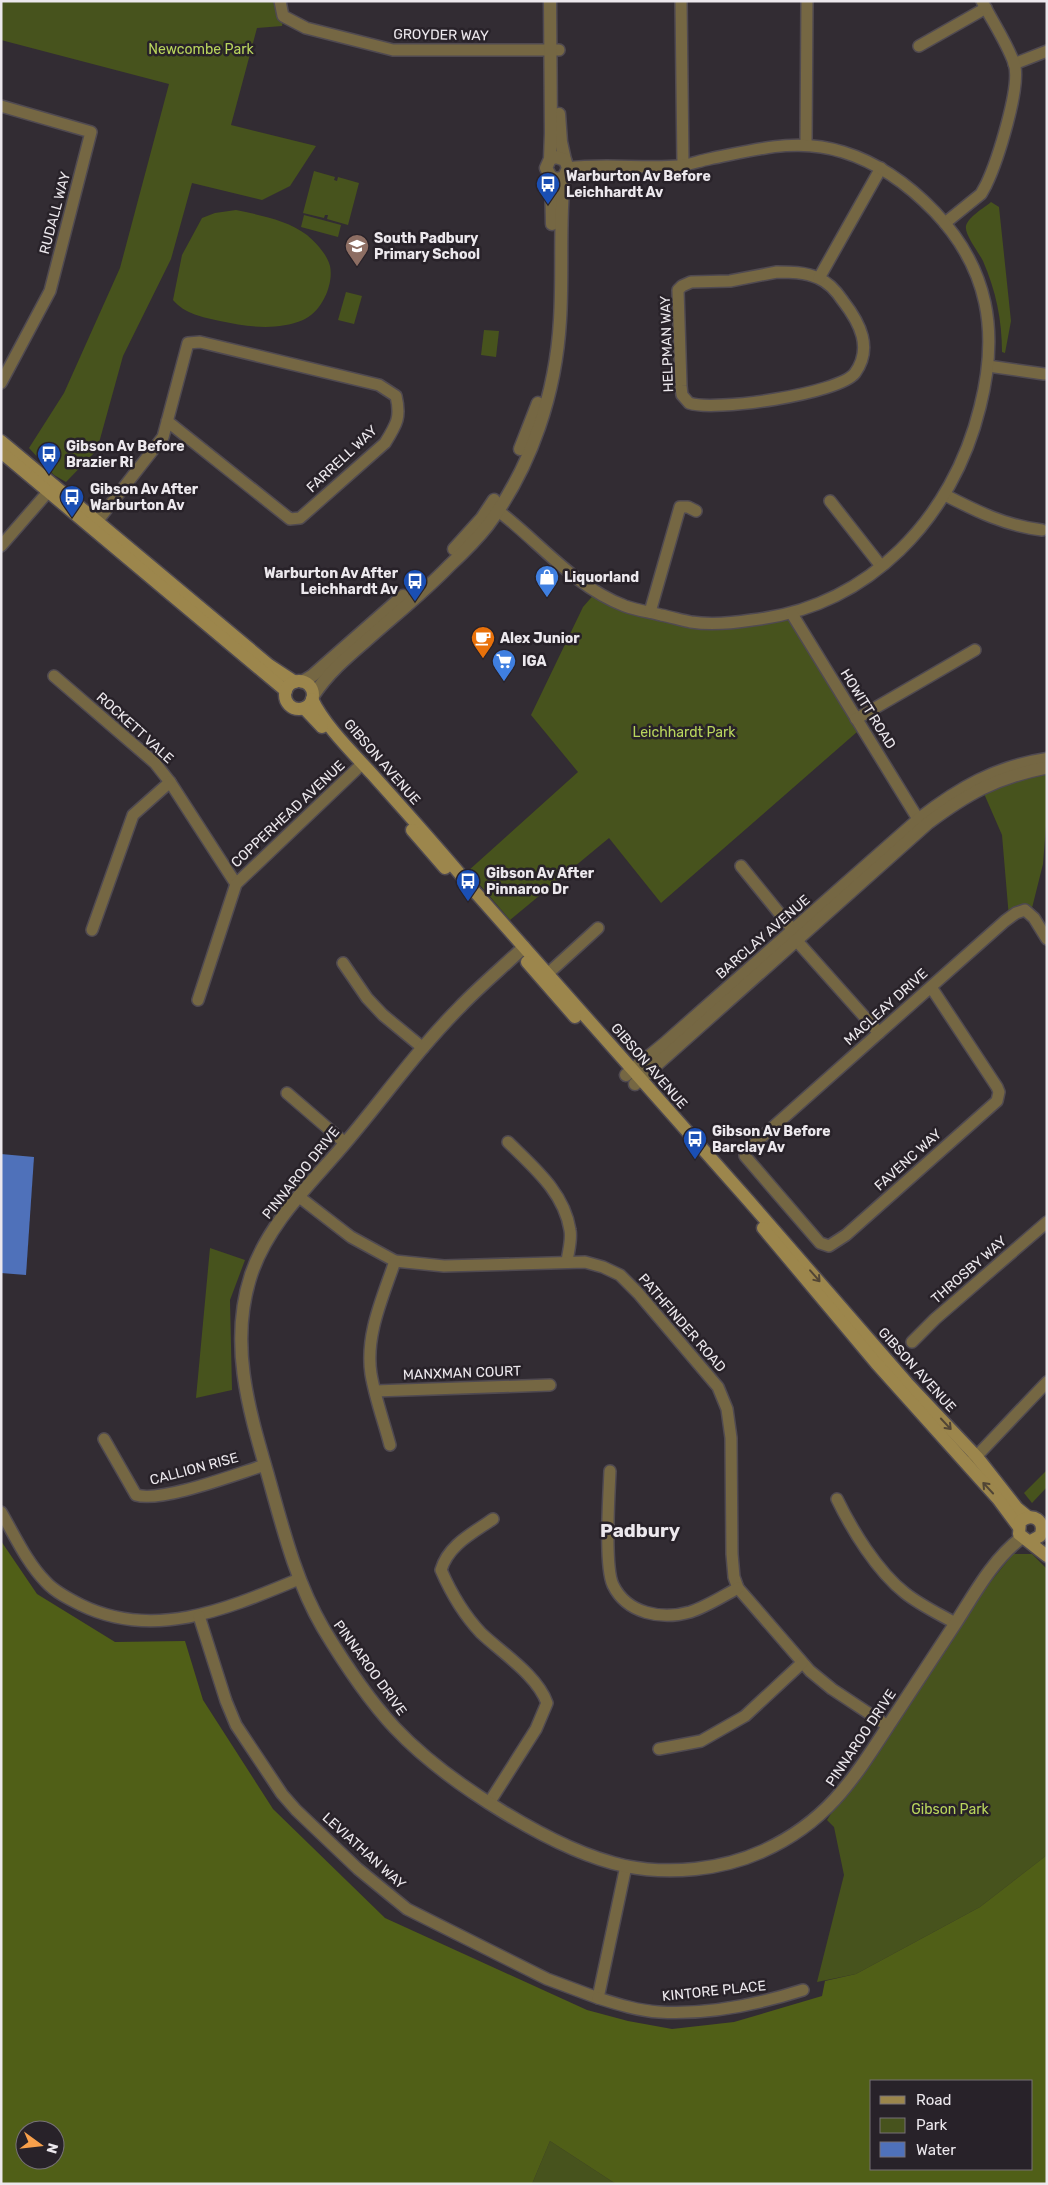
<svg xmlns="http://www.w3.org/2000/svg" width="1048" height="2185" viewBox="0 0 1048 2185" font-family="Rubik,sans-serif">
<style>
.green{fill:#47531d}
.forest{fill:#505f17;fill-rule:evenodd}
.water{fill:#4f71ba}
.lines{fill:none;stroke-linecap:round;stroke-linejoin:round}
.minor-casing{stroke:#504a51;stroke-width:14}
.tertiary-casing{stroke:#504a51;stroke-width:15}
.secondary-casing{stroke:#504a51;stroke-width:15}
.minor{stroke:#756743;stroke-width:11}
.tertiary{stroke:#756743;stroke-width:12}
.secondary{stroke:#9c864c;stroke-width:12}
.oneway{stroke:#514535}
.labels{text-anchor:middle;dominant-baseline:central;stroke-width:5;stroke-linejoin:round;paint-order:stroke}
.street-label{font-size:14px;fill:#ece8ed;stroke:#282229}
.park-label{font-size:14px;fill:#b9d55d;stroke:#282229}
.poi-label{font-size:14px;font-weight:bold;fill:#ece8ed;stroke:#282229;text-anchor:start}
.district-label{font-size:19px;font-weight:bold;fill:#ece8ed;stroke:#282229}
</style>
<rect width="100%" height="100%" fill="#322c33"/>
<g class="green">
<path d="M1,1H286L282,26L257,28L231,125L316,146L290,186L262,200L192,183L171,259L123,356L97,450L66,482L54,475L29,448L64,393L120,268L169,84L1,40Z"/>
<path d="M314,171L335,177L334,180L337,181L338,177L359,183L348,225L327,219L328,215H325L324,218L303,213Z"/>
<path d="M991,202L999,207L1011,321L1005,353L1002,352C1002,320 996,291 983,261C979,253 964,234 966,226C968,217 984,208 991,202Z"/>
<path d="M236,210C259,215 288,220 307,235C316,243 327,254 330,266C334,285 321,313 303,320C276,331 248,327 220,321C202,317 185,314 173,300L182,255L202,218L215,213Z"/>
<path d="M304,215L341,225L338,237L301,227Z"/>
<path d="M346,292L362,296L354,324L338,320Z"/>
<path d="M484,330L499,331L496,357L481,355Z"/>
<path d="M597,591L625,606L725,622L792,614L857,732L661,903L609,838L510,920L468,871L578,772L531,715L583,607Z"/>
<path d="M1047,773V813L1043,864L1032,908L1009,918L1002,835L982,789Z"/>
<path d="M210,1248L245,1260L230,1300L232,1390L196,1398Z"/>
<path d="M1047,1470V1487L1032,1503L1024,1493Z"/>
<path d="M1013,1554H1032L1047,1569V1855L980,1907L856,1974L817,1982L844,1875L834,1827L827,1820C886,1729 944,1638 1013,1554Z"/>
<path d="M550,2141L616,2184H532Z"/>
</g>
<path class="forest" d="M1,1541L37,1594L115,1642L185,1641L203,1700L273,1809L385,1918L587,2010L628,2021L672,2029L734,2022L822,1996L825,1981L856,1974L980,1907L1047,1855V2184H616L550,2141L532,2184H1ZM872,2081H1032V2169H872ZM25,2130H55V2160H25Z"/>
<path class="water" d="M1,1154L34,1157L26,1275L1,1273Z"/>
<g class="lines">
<g class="minor-casing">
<g id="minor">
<path d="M280,1L283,16L306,28L393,50H559"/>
<path d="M681,1L683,166"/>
<path d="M919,46L986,8"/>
<path d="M1014,64L1047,51"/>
<path d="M1,106L91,132L50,291L1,383"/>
<path d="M806,145L807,1"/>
<path d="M945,223L981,194L986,185C997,162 1022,85 1014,63C1006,41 992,21 982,1"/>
<path d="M777,272C790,272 805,272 818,278C828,282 837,292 843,301C860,323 873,348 855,373C839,394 713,412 689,403L682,395L681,386L678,290L682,286L691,282L730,281Z"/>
<path d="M819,278L881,168"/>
<path d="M988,366L1044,374"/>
<path d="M945,495C976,511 1006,526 1042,530"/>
<path d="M830,501L881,566"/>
<path d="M492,506C537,539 571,585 625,606C636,610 649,612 661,615C671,617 681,620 691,622C710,625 733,623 752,620C869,607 953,518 980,407C999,332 989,269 935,212C909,185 879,163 843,152C797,137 755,150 709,159C699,161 689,165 679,166C643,169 605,163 568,168"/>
<path d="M92,528L163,437L188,343L200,342L379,385L396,396C401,417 397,424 385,443L300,518L290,519L167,421"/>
<path d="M1,546L54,485"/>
<path d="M650,612L680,507H688L696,511"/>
<path d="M792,614L923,827"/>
<path d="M54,676L155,763L170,782L236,884"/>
<path d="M856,719L975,650"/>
<path d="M741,866L793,930L796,940L879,1033"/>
<path d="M92,930L133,815L170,782"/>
<path d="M343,963L367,998L383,1015L423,1048"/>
<path d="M542,979L598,928"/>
<path d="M931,987L997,1087L999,1092L997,1101L846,1235L829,1246L820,1243L745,1156V1152C832,1075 918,998 1005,921L1016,913L1025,910L1034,918L1047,939"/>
<path d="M198,1000L236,884L362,764"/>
<path d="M287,1093L345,1143"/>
<path d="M508,1142C534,1168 564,1192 570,1230C572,1240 568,1252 567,1262"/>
<path d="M298,1196L351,1237L395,1261L444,1266L585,1262L603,1267L620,1275L638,1293L718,1387L727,1409L731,1438L732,1554L734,1577L738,1588L810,1671L832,1689L888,1726"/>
<path d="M912,1342L935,1319L1047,1222"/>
<path d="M375,1391L550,1385"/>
<path d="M104,1439L136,1495C161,1503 236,1474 265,1465"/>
<path d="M390,1445C384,1422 375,1398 371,1374C365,1335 383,1297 395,1261"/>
<path d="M971,1462L1047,1382"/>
<path d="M610,1471C609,1495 604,1566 613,1585C627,1614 662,1620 690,1612C706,1607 723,1596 738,1588"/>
<path d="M837,1499C852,1530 877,1571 905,1593C920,1605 939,1614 955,1623"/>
<path d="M1,1512C15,1536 27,1563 46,1582C55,1592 69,1599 81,1605C155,1641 229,1608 299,1579"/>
<path d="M199,1616L226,1701L236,1725L282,1794L296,1810L358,1869L407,1909L547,1979L598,1998L626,1866"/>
<path d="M659,1749L701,1741L745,1716L802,1663"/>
<path d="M489,1803L536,1729L547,1703C537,1675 502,1653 481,1633C464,1615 451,1593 441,1570C448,1545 473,1533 493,1519"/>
<path d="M598,1998C617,2004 639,2011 659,2012C706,2015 759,2004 803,1990"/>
</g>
</g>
<g class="tertiary-casing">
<g id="tertiary">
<path d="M559,114L561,142L565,160"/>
<path d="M550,159L556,157L565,160L568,168L564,177L557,179L551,177L546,168L550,159L551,133L550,1"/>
<path d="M551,177L552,224"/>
<path d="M520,449L538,403"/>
<path d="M454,549L482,518L494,500"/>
<path d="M302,682L312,676L403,596"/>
<path d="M313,696C328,673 347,657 368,639C395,615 424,592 449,566C463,553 477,539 488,525C532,466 556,392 560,320C563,272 559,224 564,177"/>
<path d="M524,947C503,967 480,986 460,1007C419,1048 385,1096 347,1141C312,1183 269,1221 251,1275C229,1342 248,1407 267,1472C282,1525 295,1580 323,1628C344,1663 367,1698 395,1728C445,1781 554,1851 625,1866C670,1875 721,1870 763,1851C827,1822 853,1780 890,1723C912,1689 935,1655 957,1621C976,1591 993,1560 1021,1538"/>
<path d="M626,1075L664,1044L919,819C959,788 995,767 1047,759"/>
<path d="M635,1084L928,823C967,794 995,778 1044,768"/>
</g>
</g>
<g class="secondary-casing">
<g id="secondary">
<path d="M1,441L269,665L295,682"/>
<path d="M1,452L286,691"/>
<circle cx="299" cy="695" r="14"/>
<path d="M312,699C325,726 352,752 372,774C407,813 442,852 476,893L748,1200L907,1383L977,1457L1017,1508L1028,1517"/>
<path d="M304,708L322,727"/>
<path d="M412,830L445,868"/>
<path d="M527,962L575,1017"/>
<path d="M763,1228L876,1363L998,1499L1018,1526"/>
<path d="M1029,1542L1040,1536C1047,1521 1032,1511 1020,1522L1019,1534L1047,1556"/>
</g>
</g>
<use href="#minor" class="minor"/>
<use href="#tertiary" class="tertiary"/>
<use href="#secondary" class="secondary"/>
</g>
<defs><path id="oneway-shaft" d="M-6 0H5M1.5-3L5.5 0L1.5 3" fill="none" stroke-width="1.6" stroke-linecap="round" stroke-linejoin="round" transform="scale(1.25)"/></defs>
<g class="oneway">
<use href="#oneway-shaft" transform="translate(815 1276) rotate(49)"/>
<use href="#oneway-shaft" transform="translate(946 1424) rotate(47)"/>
<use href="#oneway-shaft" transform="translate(988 1488) rotate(-133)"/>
</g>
<defs>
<g id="bus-pin" transform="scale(1.25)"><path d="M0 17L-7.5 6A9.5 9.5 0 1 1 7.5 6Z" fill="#1a4fb4" stroke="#282229"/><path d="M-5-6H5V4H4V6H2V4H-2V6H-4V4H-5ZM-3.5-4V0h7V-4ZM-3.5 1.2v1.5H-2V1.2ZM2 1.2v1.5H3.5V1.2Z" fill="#fff"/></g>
<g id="school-pin" transform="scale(1.25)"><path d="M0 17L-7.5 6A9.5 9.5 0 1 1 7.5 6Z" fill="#8d6e63" stroke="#282229"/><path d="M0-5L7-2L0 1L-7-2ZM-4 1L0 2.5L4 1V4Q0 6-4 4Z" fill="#fff"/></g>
<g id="shop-pin" transform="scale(1.25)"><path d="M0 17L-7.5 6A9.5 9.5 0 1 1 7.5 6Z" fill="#3f7fe0" stroke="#282229"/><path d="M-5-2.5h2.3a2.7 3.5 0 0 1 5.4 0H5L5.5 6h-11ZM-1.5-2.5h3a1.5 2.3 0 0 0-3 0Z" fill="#fff"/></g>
<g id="cafe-pin" transform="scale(1.25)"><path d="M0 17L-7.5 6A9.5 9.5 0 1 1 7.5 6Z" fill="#e8710a" stroke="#282229"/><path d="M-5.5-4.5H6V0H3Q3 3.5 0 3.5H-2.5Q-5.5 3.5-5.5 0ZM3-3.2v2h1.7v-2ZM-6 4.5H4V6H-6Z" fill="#fff"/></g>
<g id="supermarket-pin" transform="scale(1.25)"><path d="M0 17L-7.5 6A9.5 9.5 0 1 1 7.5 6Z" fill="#3f7fe0" stroke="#282229"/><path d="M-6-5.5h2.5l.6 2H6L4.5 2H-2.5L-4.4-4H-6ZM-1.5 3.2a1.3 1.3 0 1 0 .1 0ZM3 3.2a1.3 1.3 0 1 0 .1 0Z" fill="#fff"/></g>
</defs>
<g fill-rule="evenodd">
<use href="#bus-pin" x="548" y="184"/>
<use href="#school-pin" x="357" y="246"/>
<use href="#bus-pin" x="49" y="454"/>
<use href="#bus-pin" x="72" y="497"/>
<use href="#shop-pin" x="547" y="577"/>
<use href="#bus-pin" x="415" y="581"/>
<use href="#cafe-pin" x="483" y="638"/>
<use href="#supermarket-pin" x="504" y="661"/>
<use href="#bus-pin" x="468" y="881"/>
<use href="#bus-pin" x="695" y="1139"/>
</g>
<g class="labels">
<g class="street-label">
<text transform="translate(441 35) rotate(1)">GROYDER WAY</text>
<text transform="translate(55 213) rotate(-75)">RUDALL WAY</text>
<text transform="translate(667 344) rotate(-92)">HELPMAN WAY</text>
<text transform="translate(342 459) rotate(-43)">FARRELL WAY</text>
<text transform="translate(868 709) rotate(58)">HOWITT ROAD</text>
<text transform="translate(135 728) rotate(42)">ROCKETT VALE</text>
<text transform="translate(382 762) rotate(49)">GIBSON AVENUE</text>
<text transform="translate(288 814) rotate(-43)">COPPERHEAD AVENUE</text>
<text transform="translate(763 937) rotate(-41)">BARCLAY AVENUE</text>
<text transform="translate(886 1007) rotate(-42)">MACLEAY DRIVE</text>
<text transform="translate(649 1066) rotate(49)">GIBSON AVENUE</text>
<text transform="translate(908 1160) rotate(-42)">FAVENC WAY</text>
<text transform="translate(301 1173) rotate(-51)">PINNAROO DRIVE</text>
<text transform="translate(969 1270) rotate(-41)">THROSBY WAY</text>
<text transform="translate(682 1323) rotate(49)">PATHFINDER ROAD</text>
<text transform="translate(917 1370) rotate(48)">GIBSON AVENUE</text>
<text transform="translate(462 1373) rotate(-2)">MANXMAN COURT</text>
<text transform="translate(194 1469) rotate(-15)">CALLION RISE</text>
<text transform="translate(370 1668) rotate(54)">PINNAROO DRIVE</text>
<text transform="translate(861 1738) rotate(-56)">PINNAROO DRIVE</text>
<text transform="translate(364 1851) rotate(42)">LEVIATHAN WAY</text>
<text transform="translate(714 1991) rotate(-6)">KINTORE PLACE</text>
</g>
<g class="park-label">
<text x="201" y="49">Newcombe Park</text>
<text x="684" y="732">Leichhardt Park</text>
<text x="950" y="1809">Gibson Park</text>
</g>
<g class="poi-label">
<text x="566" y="176">Warburton Av Before<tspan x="566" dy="16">Leichhardt Av</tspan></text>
<text x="374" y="238">South Padbury<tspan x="374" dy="16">Primary School</tspan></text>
<text x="66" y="446">Gibson Av Before<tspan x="66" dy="16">Brazier Ri</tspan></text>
<text x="90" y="489">Gibson Av After<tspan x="90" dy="16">Warburton Av</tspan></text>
<text x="398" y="573" text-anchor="end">Warburton Av After<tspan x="398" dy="16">Leichhardt Av</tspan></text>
<text x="564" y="577">Liquorland</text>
<text x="500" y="638">Alex Junior</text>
<text x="522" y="661">IGA</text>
<text x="486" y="873">Gibson Av After<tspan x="486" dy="16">Pinnaroo Dr</tspan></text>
<text x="712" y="1131">Gibson Av Before<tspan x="712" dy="16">Barclay Av</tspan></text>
</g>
<g class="district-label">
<text x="640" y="1530">Padbury</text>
</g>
</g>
<rect width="1048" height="2185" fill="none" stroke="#ece8ed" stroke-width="5"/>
<rect x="870" y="2080" width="162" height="90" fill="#282229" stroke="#767177"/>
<rect x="880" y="2096" width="25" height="8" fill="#9c864c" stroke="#767177"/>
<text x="916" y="2105" font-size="15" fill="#ece8ed">Road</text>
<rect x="880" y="2118" width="25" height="15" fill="#47531d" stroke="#767177"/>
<text x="916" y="2130" font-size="15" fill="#ece8ed">Park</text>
<rect x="880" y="2142" width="25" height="15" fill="#4f71ba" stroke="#767177"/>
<text x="916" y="2155" font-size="15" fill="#ece8ed">Water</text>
<g transform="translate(40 2145) rotate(105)"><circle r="24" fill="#282229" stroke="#767177"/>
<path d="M0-4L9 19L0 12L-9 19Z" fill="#f8a04b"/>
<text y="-8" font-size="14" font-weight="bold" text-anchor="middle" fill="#ece8ed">N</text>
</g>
</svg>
